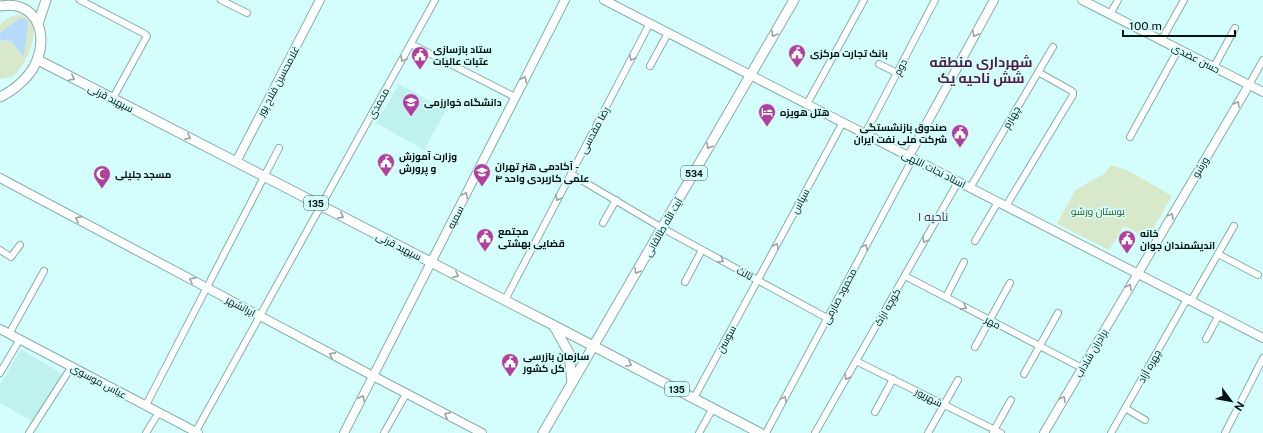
<svg xmlns="http://www.w3.org/2000/svg" width="1263" height="433" viewBox="0 0 1263 433" font-family="'Public Sans',Cairo,sans-serif">
<style>
.built{fill:#bff2ee}
.green{fill:#d7e9ca}
.water{fill:#b6dbff}
.lines{fill:none;stroke-linecap:round;stroke-linejoin:round}
.street-casing{stroke:#86adaa;stroke-width:8}
.secondary-casing{stroke:#86adaa;stroke-width:10}
.primary-casing{stroke:#86adaa;stroke-width:11}
.street{stroke:#fff;stroke-width:6}
.secondary{stroke:#fff;stroke-width:8}
.primary{stroke:#fff;stroke-width:9}
.oneway{stroke:#9ba0a0}
.labels{text-anchor:middle;dominant-baseline:central;stroke-width:3.5;stroke-linejoin:round;paint-order:stroke}
.shield{fill:#d4fefb;stroke:#425957;stroke-width:1}
.shield-label{font-size:9px;font-weight:bold;fill:#041211}
.poi-label{font-size:10px;font-weight:bold;fill:#041211;stroke:#d4fefb;text-anchor:start}
.street-label{font-size:10px;fill:#041211;stroke:#d4fefb}
.park-label{font-size:10px;fill:#335115;stroke:#d4fefb}
.quarter-label{font-size:12px;fill:#511b47;stroke:#d4fefb}
.district-label{font-size:14px;font-weight:bold;fill:#511b47;stroke:#d4fefb}
</style>
<rect width="100%" height="100%" fill="#d4fefb"/>
<g class="built">
<path d="M399,84L446,110L424,150L376,123Z"/>
<path d="M21,349L62,374L33,422L0,403V385Z"/>
</g>
<g class="green">
<path d="M21,14C25,15 29,17 32,20C38,30 30,54 24,63C21,68 16,73 12,77L0,79V40L11,41L22,55L20,18L0,33V24C7,18 12,15 21,14Z"/>
<path d="M1111,165L1127,170L1172,196L1148,238L1124,226L1109,250L1057,224L1075,190L1104,174Z"/>
</g>
<path class="water" d="M20,18H25L28,22L24,56L22,55L11,41L0,40V33Z"/>
<g class="lines">
<g class="street-casing">
<g id="street">
<path d="M80,0L145,34L147,36L113,98"/>
<path d="M221,0L247,13"/>
<path d="M1110,14L1118,0"/>
<path d="M1161,41L1184,0"/>
<path d="M411,44L515,97"/>
<path d="M879,64L897,73"/>
<path d="M650,66L668,33"/>
<path d="M1214,67L1235,28"/>
<path d="M1249,85L1263,60"/>
<path d="M807,104L864,0"/>
<path d="M865,134L935,0"/>
<path d="M1130,137L1178,50"/>
<path d="M571,174L662,228L827,318"/>
<path d="M970,188L1053,47"/>
<path d="M1006,206L1073,95V92L1070,90L1038,72"/>
<path d="M603,223L616,200"/>
<path d="M975,241L998,202"/>
<path d="M0,250L11,257L20,245"/>
<path d="M1218,254L1258,275"/>
<path d="M905,276L1082,368"/>
<path d="M685,282L702,250"/>
<path d="M946,297L964,262"/>
<path d="M505,300L650,23"/>
<path d="M1191,301L1234,226"/>
<path d="M9,334L44,271"/>
<path d="M1206,339L1219,315"/>
<path d="M975,347L1010,283"/>
<path d="M856,361L1001,433"/>
<path d="M0,373L20,339"/>
<path d="M1024,374L1058,313"/>
<path d="M694,398L843,122"/>
<path d="M146,405L279,148"/>
<path d="M1125,408L1145,420"/>
<path d="M875,412L893,379"/>
<path d="M993,432L1011,400"/>
<path d="M29,433L72,366"/>
<path d="M146,433L159,412"/>
<path d="M195,433L435,0"/>
<path d="M384,433L406,394"/>
<path d="M699,433L713,408"/>
<path d="M766,433L913,158"/>
<path d="M815,433L958,182"/>
<path d="M928,433L958,380"/>
<path d="M1111,433L1187,299"/>
<path d="M1225,433L1263,358"/>
</g>
</g>
<g class="secondary-casing">
<g id="secondary">
<path d="M604,0L1263,338"/>
<path d="M1082,0L1263,92"/>
<path d="M909,156L994,0"/>
<path d="M236,162L320,0"/>
<path d="M0,178L373,376L482,433"/>
<path d="M0,329L198,433"/>
<path d="M344,433L565,0"/>
<path d="M1044,433L1249,85"/>
</g>
</g>
<g class="primary-casing">
<g id="primary">
<path d="M0,6C36,0 48,33 37,60C31,76 15,90 0,97"/>
<path d="M39,21L46,0"/>
<path d="M38,60L553,325L760,433"/>
<path d="M554,326L569,353L572,382"/>
<path d="M543,433L794,0"/>
</g>
</g>
<use href="#street" class="street"/>
<use href="#secondary" class="secondary"/>
<use href="#primary" class="primary"/>
</g>
<defs><path id="oneway-chevron" d="M-2-3.5L2.5 0L-2 3.5" fill="none" stroke-width="1.6" stroke-linecap="round" stroke-linejoin="round"/></defs>
<g class="oneway">
<use href="#oneway-chevron" transform="translate(774 34) rotate(120)"/>
<use href="#oneway-chevron" transform="translate(975 34) rotate(119)"/>
<use href="#oneway-chevron" transform="translate(632 58) rotate(118)"/>
<use href="#oneway-chevron" transform="translate(403 59) rotate(119)"/>
<use href="#oneway-chevron" transform="translate(72 78) rotate(27)"/>
<use href="#oneway-chevron" transform="translate(524 79) rotate(-63)"/>
<use href="#oneway-chevron" transform="translate(1237 104) rotate(-59)"/>
<use href="#oneway-chevron" transform="translate(188 137) rotate(27)"/>
<use href="#oneway-chevron" transform="translate(709 146) rotate(120)"/>
<use href="#oneway-chevron" transform="translate(465 195) rotate(-63)"/>
<use href="#oneway-chevron" transform="translate(558 198) rotate(118)"/>
<use href="#oneway-chevron" transform="translate(341 216) rotate(27)"/>
<use href="#oneway-chevron" transform="translate(1171 216) rotate(-59)"/>
<use href="#oneway-chevron" transform="translate(78 219) rotate(-152)"/>
<use href="#oneway-chevron" transform="translate(925 240) rotate(120)"/>
<use href="#oneway-chevron" transform="translate(776 246) rotate(-62)"/>
<use href="#oneway-chevron" transform="translate(865 247) rotate(-62)"/>
<use href="#oneway-chevron" transform="translate(721 260) rotate(29)"/>
<use href="#oneway-chevron" transform="translate(637 271) rotate(120)"/>
<use href="#oneway-chevron" transform="translate(456 275) rotate(27)"/>
<use href="#oneway-chevron" transform="translate(192 280) rotate(-152)"/>
<use href="#oneway-chevron" transform="translate(1129 287) rotate(-60)"/>
<use href="#oneway-chevron" transform="translate(964 307) rotate(28)"/>
<use href="#oneway-chevron" transform="translate(332 355) rotate(-152)"/>
<use href="#oneway-chevron" transform="translate(629 364) rotate(28)"/>
<use href="#oneway-chevron" transform="translate(847 377) rotate(120)"/>
<use href="#oneway-chevron" transform="translate(362 398) rotate(-63)"/>
<use href="#oneway-chevron" transform="translate(784 399) rotate(-62)"/>
<use href="#oneway-chevron" transform="translate(1063 399) rotate(-60)"/>
<use href="#oneway-chevron" transform="translate(447 415) rotate(-153)"/>
</g>
<defs>
<g id="civic-pin" transform="scale(0.9)"><path d="M0 17L-7.5 6A9.5 9.5 0 1 1 7.5 6Z" fill="#b0409c" stroke="#d4fefb"/><path d="M-.6-6.5H3V-4.5H.6V-3L4-1V1h2V6H-6V1h2V-1L-.6-3ZM-1.2 2.5V6h2.4V2.5Z" fill="#fff"/></g>
<g id="university-pin" transform="scale(0.9)"><path d="M0 17L-7.5 6A9.5 9.5 0 1 1 7.5 6Z" fill="#b0409c" stroke="#d4fefb"/><path d="M0-5L7-2L0 1L-7-2ZM-4 1L0 2.5L4 1V4Q0 6-4 4Z" fill="#fff"/></g>
<g id="hotel-pin" transform="scale(0.9)"><path d="M0 17L-7.5 6A9.5 9.5 0 1 1 7.5 6Z" fill="#b0409c" stroke="#d4fefb"/><path d="M-6-4.5h1.5V1H6V5H4.5V3h-9V5H-6ZM-4 0a1.8 1.8 0 1 1 3.6 0ZM.5 0V-2.5h3Q6-2.5 6 0Z" fill="#fff"/></g>
<g id="mosque-pin" transform="scale(0.9)"><path d="M0 17L-7.5 6A9.5 9.5 0 1 1 7.5 6Z" fill="#b0409c" stroke="#d4fefb"/><path d="M3.5-4.9A6 6 0 1 0 3.5 4.9A5 5 0 1 1 3.5-4.9Z" fill="#fff"/></g>
</defs>
<g fill-rule="evenodd">
<use href="#civic-pin" x="797" y="53"/>
<use href="#civic-pin" x="420" y="55"/>
<use href="#university-pin" x="411" y="102"/>
<use href="#hotel-pin" x="767" y="112"/>
<use href="#civic-pin" x="960" y="133"/>
<use href="#civic-pin" x="386" y="162"/>
<use href="#university-pin" x="482" y="172"/>
<use href="#mosque-pin" x="102" y="174"/>
<use href="#civic-pin" x="485" y="237"/>
<use href="#civic-pin" x="1127" y="239"/>
<use href="#civic-pin" x="510" y="362"/>
</g>
<g class="labels">
<g class="shield">
<rect x="681" y="166" width="26" height="14" rx="3"/>
<rect x="304" y="196" width="24" height="14" rx="3"/>
<rect x="665" y="382" width="24" height="14" rx="3"/>
</g>
<g class="shield-label">
<text x="694" y="173">534</text>
<text x="316" y="203">135</text>
<text x="677" y="389">135</text>
</g>
<g class="poi-label">
<text x="433" y="49">ستاد بازسازی<tspan x="433" dy="12">عتبات عالیات</tspan></text>
<text x="810" y="53">بانک تجارت مرکزی</text>
<text x="424" y="102">دانشگاه خوارزمی</text>
<text x="780" y="112">هتل هویزه</text>
<text x="947" y="127" text-anchor="end">صندوق بازنشستگی<tspan x="947" dy="12">شرکت ملی نفت ایران</tspan></text>
<text x="399" y="156">وزارت آموزش<tspan x="399" dy="12">و پرورش</tspan></text>
<text x="495" y="166">آکادمی هنر تهران -<tspan x="495" dy="12">علمی کاربردی واحد ۴</tspan></text>
<text x="115" y="174">مسجد جلیلی</text>
<text x="498" y="231">مجتمع<tspan x="498" dy="12">قضایی بهشتی</tspan></text>
<text x="1140" y="233">خانه<tspan x="1140" dy="12">اندیشمندان جوان</tspan></text>
<text x="523" y="356">سازمان بازرسی<tspan x="523" dy="12">کل کشور</tspan></text>
</g>
<g class="street-label">
<text transform="translate(1196 58) rotate(27)">حسن عضدی</text>
<text transform="translate(900 67) rotate(-62)">دوم</text>
<text transform="translate(278 81) rotate(-62)">غلامحسین فلاح‌ پور</text>
<text transform="translate(111 98) rotate(27)">سپهبد قرنی</text>
<text transform="translate(378 103) rotate(-61)">محمدی</text>
<text transform="translate(1011 117) rotate(-60)">چهارم</text>
<text transform="translate(594 130) rotate(-62)">رضا مقدسی</text>
<text transform="translate(1200 167) rotate(-59)">ورشو</text>
<text transform="translate(934 169) rotate(27)">استاد نجات اللهی</text>
<text transform="translate(800 201) rotate(-62)">سپاس</text>
<text transform="translate(455 217) rotate(-63)">سمیه</text>
<text transform="translate(663 227) rotate(-60)">آیت الله طالقانی</text>
<text transform="translate(399 246) rotate(27)">سپهبد قرنی</text>
<text transform="translate(745 273) rotate(29)">ثالث</text>
<text transform="translate(839 296) rotate(-62)">محمود صارمی</text>
<text transform="translate(241 306) rotate(28)">ایرانشهر</text>
<text transform="translate(887 307) rotate(-60)">کوچه اراک</text>
<text transform="translate(993 322) rotate(28)">مهر</text>
<text transform="translate(726 339) rotate(-62)">سوسن</text>
<text transform="translate(1091 353) rotate(-60)">برادران شاداب</text>
<text transform="translate(1149 366) rotate(-61)">چهره آزاد</text>
<text transform="translate(99 381) rotate(28)">عباس موسوی</text>
<text transform="translate(929 397) rotate(27)">شهریور</text>
</g>
<g class="park-label">
<text x="1098" y="211">بوستان ورشو</text>
</g>
<g class="quarter-label">
<text x="933" y="217">ناحیه ۱</text>
</g>
<g class="district-label">
<text x="981" y="62">شهرداری منطقه<tspan x="981" dy="16">شش ناحیه یک</tspan></text>
</g>
</g>
<g transform="translate(1231 401) rotate(122)" stroke="#d4fefb" stroke-width="3" paint-order="stroke">
<path d="M0-3L7 15L0 10L-7 15Z" fill="#041211"/>
<text y="-6" font-size="11" font-weight="bold" text-anchor="middle" fill="#041211">N</text>
</g>
<path d="M1123 30v6h112v-6" fill="none" stroke="#041211" stroke-width="2"/>
<text x="1129" y="30" font-size="12" fill="#041211" stroke="#d4fefb" stroke-width="3" paint-order="stroke">100 m</text>
</svg>
